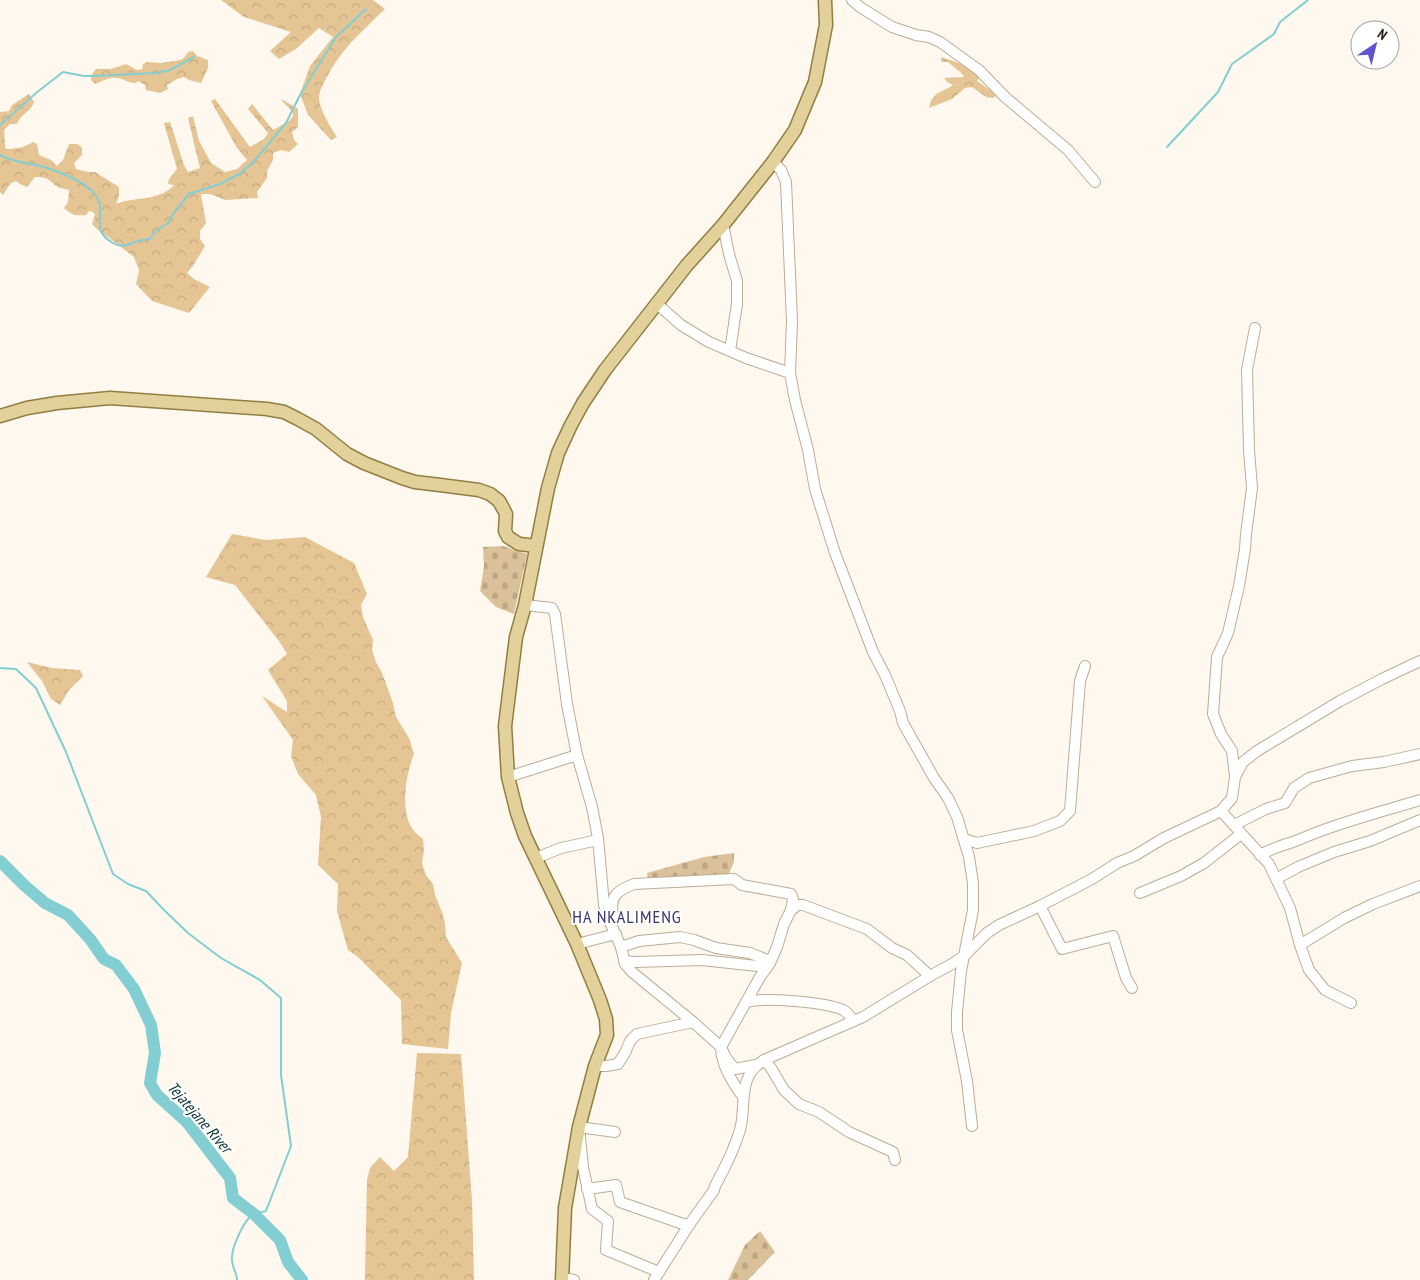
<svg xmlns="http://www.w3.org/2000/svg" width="1420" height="1280" viewBox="0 0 1420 1280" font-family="'PT Sans Narrow',sans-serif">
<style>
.forest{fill:url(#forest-crowns)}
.cemetery{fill:url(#cemetery-stones)}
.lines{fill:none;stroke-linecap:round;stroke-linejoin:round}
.stream{stroke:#83ced3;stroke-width:2}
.river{stroke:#83ced3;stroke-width:12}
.minor-casing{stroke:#bcad96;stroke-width:12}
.major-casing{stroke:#937e41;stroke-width:15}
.minor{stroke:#fff;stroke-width:10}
.major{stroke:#e3d19c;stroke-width:12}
.labels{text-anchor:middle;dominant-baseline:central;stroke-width:4;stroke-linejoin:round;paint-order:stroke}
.water-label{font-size:16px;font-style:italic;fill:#0f3537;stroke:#fff}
.quarter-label{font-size:18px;letter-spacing:1px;fill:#39336f;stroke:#fff}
</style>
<defs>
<pattern id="forest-crowns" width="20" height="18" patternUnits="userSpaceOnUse" patternTransform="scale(1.25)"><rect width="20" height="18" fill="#e5c594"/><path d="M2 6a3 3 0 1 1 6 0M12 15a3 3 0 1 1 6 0" fill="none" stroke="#c4a97f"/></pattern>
<pattern id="cemetery-stones" width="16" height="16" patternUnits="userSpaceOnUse" patternTransform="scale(1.25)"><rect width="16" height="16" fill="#dbc199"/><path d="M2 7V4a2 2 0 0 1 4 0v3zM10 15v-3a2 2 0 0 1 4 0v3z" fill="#bca583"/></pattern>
</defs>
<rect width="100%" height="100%" fill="#fef8ee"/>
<g class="forest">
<path d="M221,0H373L385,9C363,31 341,49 327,77C323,84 319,91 319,99C320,110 331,128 337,137L331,140L308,115L300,94L310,66L333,37L319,28L296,49L279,59L270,51L291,32L244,17Z"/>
<path d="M193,51L197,56L208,60V68L201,83L189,80L184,77L177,79L167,85L168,89L160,93L146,90L145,85L138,81L136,83C127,83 123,78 116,78C109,77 101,82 95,84L91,80L92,74L96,69H111L126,64L137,70L142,69L143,64L147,62L161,63L180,60L184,58L188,52Z"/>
<path d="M941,57L962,64L981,75L977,81L997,95L993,98L986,97L972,87L965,88L952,99L929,108C932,92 941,93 953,85L947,82L944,78L964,77C960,70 954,68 948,62H942Z"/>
<path d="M29,94L34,102C31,112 20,114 17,124H10L4,130C5,136 4,142 6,149C16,149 25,147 33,142L37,144L39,155L51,160L57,166L63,160L69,144H78L82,148V155L74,163L76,169L88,172H95L119,187V196L116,204C135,196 159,202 174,185L168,184L169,179L177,169L164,123L170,122L184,165L188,172L200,168L188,118L193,116L199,141L211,163L225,172L237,169L247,160L237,148L211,101L215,99L250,147L264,139L268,133L248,109L252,104L273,130L289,121L293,116V112L281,100H283L298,109V127L292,132L294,140L298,144L289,152L281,150L273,153V160L267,171V178L257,192L258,198L225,200L210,194H201L206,223L200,231V239L205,246L193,266L187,273L194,279L210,287L189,313L152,301L136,284L139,270L134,257L104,234L101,233L92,224L95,215L93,212L89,211L86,215C74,216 72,215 64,208L68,202L69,190C66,189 63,189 61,188C50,184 51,176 35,177L27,187L20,184L16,181L10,184L3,195L0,192V112L9,111L12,105Z"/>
<path d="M232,534L266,540L305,537L354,563L367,594L361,605L363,617L373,640L372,650L376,662L382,673L393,703L396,717L409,738L414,754C406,773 399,813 414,831C416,834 420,836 423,839L424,850L422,863L426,875L433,884L435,895L442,912L445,923L446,937L462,963L451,1013L448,1049L402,1044L401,1000L358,957L348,950L337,911L338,884L318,865L321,817L316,795L298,774L291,756L293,740L262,696L287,712V701L268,670L287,654L279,641L235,585L206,577Z"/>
<path d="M27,662L52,668L80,670L83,676L69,690L60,705L51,699L42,681Z"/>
<path d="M417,1053L461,1054L472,1200L474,1280H365L367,1180L370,1168L380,1157L394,1171L408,1157Z"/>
</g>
<g class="cemetery">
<path d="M503,546L527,554L514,614L496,607L480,591L484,566L483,547Z"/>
<path d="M734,853V862L728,876L648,882L647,873L704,857Z"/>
<path d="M760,1231L775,1252L748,1280H728L745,1245Z"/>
</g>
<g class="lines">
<g class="stream">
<path d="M0,125L36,93L63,72L84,76H94L155,73L170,70L194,57"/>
<path d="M1167,147L1218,92L1232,64L1274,34L1280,22L1308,0"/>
<path d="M0,155C15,163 28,163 44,167C58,171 82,181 92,191C112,210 86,228 113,243C121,248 127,245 135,242C139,240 145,240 150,239L157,230L168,223L175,211L189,194L220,184L241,173L254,161L286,123L300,95L336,37L366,9"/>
<path d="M0,668L16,669L36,688L66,752L113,874L128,884L146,891L164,910L188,933L221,958L260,980L281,998V1075L291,1146L266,1211C263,1212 258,1212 254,1214C244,1219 231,1248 232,1260C232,1267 237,1273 237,1280"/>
</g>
<path class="river" d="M0,861L24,885L45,903L68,915L90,939L104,959L116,965L134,989L151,1025L155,1053L150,1083L157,1095L187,1122L230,1178L233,1198L254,1214L280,1240L288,1262L302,1280"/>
<g class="minor-casing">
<g id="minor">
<path d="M852,0L860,7L892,27L916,35L929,37L940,42L979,70L1005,97L1068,150L1095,182"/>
<path d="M773,162L781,170L786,182L792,321L790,373L795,400L808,450L815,489L835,553L873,652L885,675L900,711L903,723L934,778L948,798L957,817L969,857L973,883V910L961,971L957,1012V1030L967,1081L972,1126"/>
<path d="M723,225L729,254L737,281V304L730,351L746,358L790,373"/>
<path d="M656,303L681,325L709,342L730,351"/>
<path d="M525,605L552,608L555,614L567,704L577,755"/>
<path d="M1235,776L1232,751L1221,734L1213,714L1217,657L1228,633L1239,586L1245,549L1246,534L1252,488L1249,450L1247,370L1255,328"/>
<path d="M508,777L577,755L592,807L598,838L604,905L609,920L621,947L625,964L632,972L693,1022L721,1047C721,1065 733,1083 743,1097"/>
<path d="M1221,811L1269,864L1290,908L1300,945L1309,970L1325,990L1351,1003"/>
<path d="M1234,825L1266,809L1285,803L1294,788L1309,778L1352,766L1384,762L1420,754"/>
<path d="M964,839L977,843L1034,831L1060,821L1070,811L1080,681L1085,666"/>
<path d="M1260,855C1274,847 1289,844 1303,838C1340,822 1381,812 1420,800"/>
<path d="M536,858L561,848L598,840"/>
<path d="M1276,879L1298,867L1334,852L1370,841L1420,820"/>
<path d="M1140,893L1181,876L1204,863L1241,834"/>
<path d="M1040,906L1062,949L1113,936L1126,978L1132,988"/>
<path d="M791,910L798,905H803L867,929L892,948L907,955L930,976"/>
<path d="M613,915C609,896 618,890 634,884L734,879L742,885L791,894L793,899L791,910L784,924L777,947L770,963L760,977L721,1047L726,1058L735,1069L756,1065"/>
<path d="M577,944L616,934"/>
<path d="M1300,945L1344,918L1373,904L1420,886"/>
<path d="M621,947L639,941L680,937L694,940L716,948L750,953L770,961"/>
<path d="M624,961L636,962L702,960L767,967"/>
<path d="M746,1002C765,997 825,1002 843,1010C848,1012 851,1018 854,1021"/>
<path d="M764,1060L771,1068L784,1090L799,1104L819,1112L849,1132L893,1152L895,1160"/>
<path d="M595,1066H606L618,1064L625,1053L630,1041L637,1034L693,1022"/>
<path d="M615,1132L579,1127L583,1167L592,1209L608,1221L606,1250L659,1272"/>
<path d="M587,1189L616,1185L620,1202L683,1224H690"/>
<path d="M563,1278L574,1280"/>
<path d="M654,1280L689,1225L714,1190L715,1186C725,1168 734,1150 740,1130C747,1105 736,1077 764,1060L863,1017L930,976L952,964L964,956L987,933L999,925L1040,906L1092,879L1117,863L1134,856L1164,838L1221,811L1232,798L1235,777L1243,762L1257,751L1340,701L1382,679L1420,661"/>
</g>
</g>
<g class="major-casing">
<g id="major">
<path d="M0,416L27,408L57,403L110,398L267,409L284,412L298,419L316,429L347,454L364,463L402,478L415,482L440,485L479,490L490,494L499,501L504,510L506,514L505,531L508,537L519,544L536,546"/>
<path d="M562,1280L565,1208L579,1127L595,1066L607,1035L606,1019L600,1000L577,944L525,836L517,813L508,777L505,726L516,637L525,605L548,488L558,453L571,425L583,403L605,370L687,265L723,225L773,162L795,130L815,82L826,25L825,0"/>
</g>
</g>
<use href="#minor" class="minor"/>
<use href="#major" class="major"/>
</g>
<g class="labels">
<g class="water-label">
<text transform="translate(200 1117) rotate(49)">Tejatejane River</text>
</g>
<g class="quarter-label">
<text x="627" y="916">HA NKALIMENG</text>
</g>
</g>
<g transform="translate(1375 45) rotate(35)"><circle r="24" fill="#ffffff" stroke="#a6a4a1"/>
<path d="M0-4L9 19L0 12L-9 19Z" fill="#6252cb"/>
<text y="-8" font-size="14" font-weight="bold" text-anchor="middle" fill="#211c13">N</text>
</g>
</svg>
